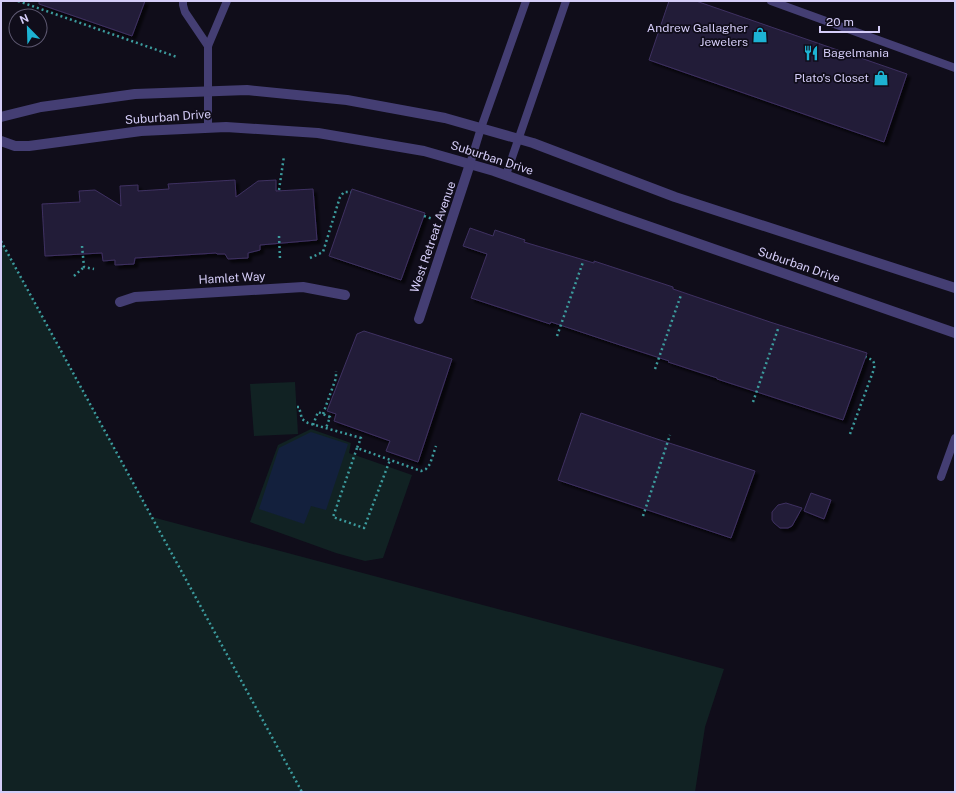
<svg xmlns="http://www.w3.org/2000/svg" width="956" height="793" viewBox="0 0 956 793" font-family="'Public Sans',sans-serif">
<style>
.green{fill:#112223}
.water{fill:#13203d}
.building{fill:#241c38;stroke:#3e3161;filter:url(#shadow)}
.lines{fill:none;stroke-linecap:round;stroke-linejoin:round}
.path{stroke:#3c9b9d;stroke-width:2.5;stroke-dasharray:2 3;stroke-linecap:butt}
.lane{stroke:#443e73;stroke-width:8}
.street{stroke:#443e73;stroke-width:10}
.labels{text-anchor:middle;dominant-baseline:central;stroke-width:3.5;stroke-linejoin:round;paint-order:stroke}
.poi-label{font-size:12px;fill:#d5cdf8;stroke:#100d1a;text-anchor:end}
.street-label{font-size:12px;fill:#d5cdf8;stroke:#100d1a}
</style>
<defs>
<filter id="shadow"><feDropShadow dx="3.5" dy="3.5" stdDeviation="1" flood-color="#0009"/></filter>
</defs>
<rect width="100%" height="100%" fill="#100d1a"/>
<g class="green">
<path d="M1,241L152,517L724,669L705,727L695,792H1Z"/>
<path d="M295,382L298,434L254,436L250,384Z"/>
<path d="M311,429L351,443L349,453L412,475L383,558L365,561L336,553L250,522L278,445Z"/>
</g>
<path class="water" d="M311,432L348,444L326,510L311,506L304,524L259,509L279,448Z"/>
<g class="building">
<path d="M39,1H145L132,36L39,4Z"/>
<path d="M669,1H696L907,74L884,142L649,60Z"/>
<path d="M235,180L236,197L258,181L276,180V191L313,189L317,240L260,245V250L248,253V258L228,259L225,254H217L216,253L135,258L134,264L115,265V260L103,261L102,253L45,256L42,204L80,202L79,191L95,190L121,206L120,186L138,185V191L169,189L168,184Z"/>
<path d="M352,189L425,213L401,280L329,256Z"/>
<path d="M470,228L493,236L495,230L525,240L524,242L594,263V261L673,287V289L770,322L867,353L843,420L717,379V378L668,362L669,361L620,345L551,322L550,324L471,298L487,254L463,246Z"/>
<path d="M364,331L452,359L418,462L386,451L390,441L334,421L336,414L327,411L357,334Z"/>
<path d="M581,413L657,439L755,471L731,538L558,480Z"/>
<path d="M811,493L831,500L824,519L804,511Z"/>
<path d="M786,503L802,508L792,526L788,528H780L774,523L772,520V512L778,505Z"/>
</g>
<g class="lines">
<g class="path">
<path d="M18,1L177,57"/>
<path d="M279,190L284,156"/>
<path d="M424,216L433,219"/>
<path d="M279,236L280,259"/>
<path d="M1,241L302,792"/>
<path d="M82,246L84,267L94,269"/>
<path d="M310,258L323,252L340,197L344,192H351"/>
<path d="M74,276L84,267"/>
<path d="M557,336L583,262"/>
<path d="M655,369L681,295"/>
<path d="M753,402L778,329"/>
<path d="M297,407H299L302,419L308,423L361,438L357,448L421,471L426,469L430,464L436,446"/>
<path d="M323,414L336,378V371"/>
<path d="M313,425L318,412L330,417L326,428"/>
<path d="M850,434L874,369C875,361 873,360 866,357"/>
<path d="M357,448L333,517L364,528L390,460"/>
<path d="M643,516L670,435"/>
</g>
<g class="lane">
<path d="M183,1V5L185,12L208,46"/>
<path d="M771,1L955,68"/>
<path d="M208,128V46L227,1"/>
<path d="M470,164L481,128L526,1"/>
<path d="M506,175L566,1"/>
<path d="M941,477L955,438"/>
</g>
<g class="street">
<path d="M1,117L41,107L135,94L247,90L347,100L445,118L533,143L675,197L955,288"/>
<path d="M1,141L15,146H29L141,131L226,127L318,133L424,151L494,171L619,216L955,333"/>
<path d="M120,302L135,297L303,287L345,295"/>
<path d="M419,319L470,164"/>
</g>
</g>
<defs>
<g id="shop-bare" transform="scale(1.2)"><path d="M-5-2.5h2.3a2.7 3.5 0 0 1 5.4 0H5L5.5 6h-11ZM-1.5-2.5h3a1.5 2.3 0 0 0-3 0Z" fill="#1db3d3" stroke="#100d1a" stroke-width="2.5" paint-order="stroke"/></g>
<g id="restaurant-bare" transform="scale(1.2)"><path d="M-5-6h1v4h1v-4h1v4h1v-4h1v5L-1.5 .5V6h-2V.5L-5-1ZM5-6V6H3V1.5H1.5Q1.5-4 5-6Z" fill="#1db3d3" stroke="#100d1a" stroke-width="2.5" paint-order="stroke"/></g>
</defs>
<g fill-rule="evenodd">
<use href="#shop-bare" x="760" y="35"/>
<use href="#restaurant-bare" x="811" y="53"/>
<use href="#shop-bare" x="881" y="78"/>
</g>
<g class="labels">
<g class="poi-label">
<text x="748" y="28">Andrew Gallagher<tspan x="748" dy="14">Jewelers</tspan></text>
<text x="823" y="53" text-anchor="start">Bagelmania</text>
<text x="869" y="78">Plato's Closet</text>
</g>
<g class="street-label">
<text transform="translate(168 117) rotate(-4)">Suburban Drive</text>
<text transform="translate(492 158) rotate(18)">Suburban Drive</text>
<text transform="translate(433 237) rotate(-71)">West Retreat Avenue</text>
<text transform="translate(799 265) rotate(19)">Suburban Drive</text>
<text transform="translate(232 278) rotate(-3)">Hamlet Way</text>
</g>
</g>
<rect width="956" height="793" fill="none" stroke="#d5cdf8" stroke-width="4"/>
<g transform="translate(28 28) rotate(337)"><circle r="19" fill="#100d1a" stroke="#5f5a73"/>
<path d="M0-3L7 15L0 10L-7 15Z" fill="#1db3d3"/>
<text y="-6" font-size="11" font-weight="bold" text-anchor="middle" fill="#d5cdf8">N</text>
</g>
<path d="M820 26v6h59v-6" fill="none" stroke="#d5cdf8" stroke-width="2"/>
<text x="826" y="26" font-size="12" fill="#d5cdf8" stroke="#100d1a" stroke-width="3" paint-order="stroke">20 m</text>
</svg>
